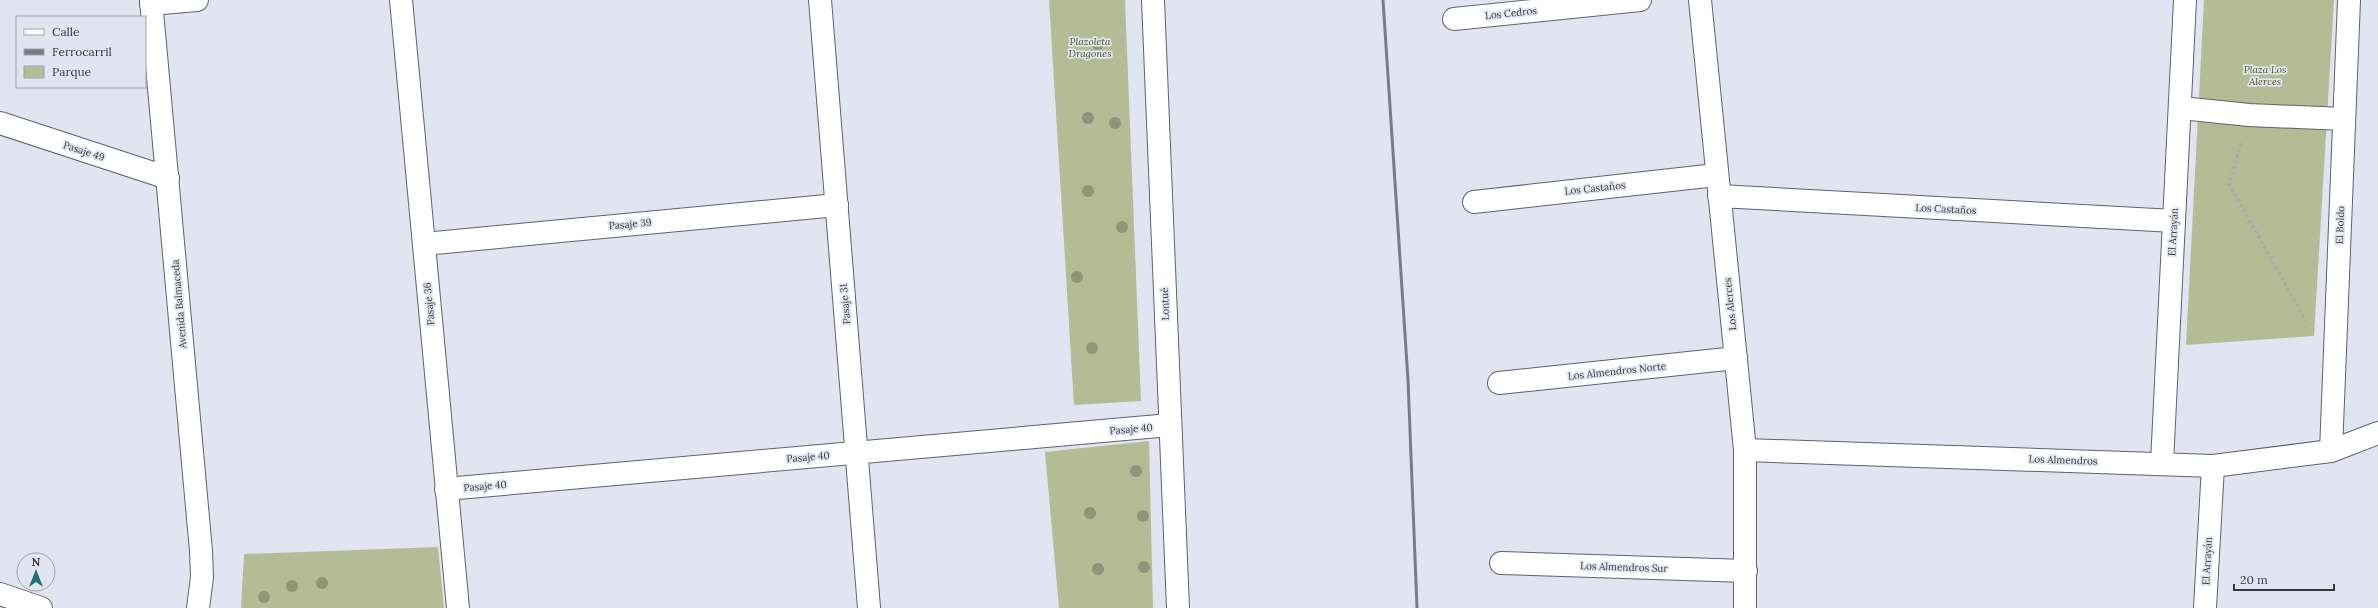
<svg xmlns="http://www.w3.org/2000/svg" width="2378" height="608" viewBox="0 0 2378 608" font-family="Lora,serif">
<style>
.green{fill:#b5bb95}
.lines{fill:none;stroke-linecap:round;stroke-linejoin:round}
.minor-casing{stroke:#5f616c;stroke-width:24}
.path{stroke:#a7aab3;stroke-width:2.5;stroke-dasharray:3 3;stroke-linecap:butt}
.minor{stroke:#fff;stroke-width:22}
.rail{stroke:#7a7c83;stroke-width:3}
.tree{fill:#909579}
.labels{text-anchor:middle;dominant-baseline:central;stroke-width:3.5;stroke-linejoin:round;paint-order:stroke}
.street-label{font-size:10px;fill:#37383c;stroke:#e2e5f1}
.park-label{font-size:10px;font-style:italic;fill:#4d5416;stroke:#e2e5f1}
</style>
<rect width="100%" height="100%" fill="#e2e5f1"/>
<g class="green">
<path d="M1049,0H1125L1141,401L1074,405Z"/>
<path d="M2204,0H2334L2314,336L2186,345Z"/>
<path d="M1149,441L1153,608H1059L1045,452Z"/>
<path d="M438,547L444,608H241L244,554Z"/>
</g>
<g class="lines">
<g class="minor-casing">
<g id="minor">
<path d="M151,0L201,551L202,577L198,608"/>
<path d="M401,0L458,608"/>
<path d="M820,0L869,608"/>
<path d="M1153,0L1178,608"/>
<path d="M1700,0L1745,450V608"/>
<path d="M151,4L197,0"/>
<path d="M1454,19L1640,0"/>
<path d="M2181,108L2249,115L2344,119"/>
<path d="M0,123L168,178"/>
<path d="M1719,196L2174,221"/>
<path d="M1474,202L1716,175"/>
<path d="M424,244L837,205"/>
<path d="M1499,383L1736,358"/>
<path d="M1745,450L2213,466L2331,451L2378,433"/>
<path d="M2331,451L2349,0"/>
<path d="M2162,463L2185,0"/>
<path d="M446,489L1170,425"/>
<path d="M1501,563L1746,571"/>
<path d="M0,594L41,608"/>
<path d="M2205,608L2213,466"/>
</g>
</g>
<path class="path" d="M2241,143L2229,184L2306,321"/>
<use href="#minor" class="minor"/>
<path class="rail" d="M1383,0L1408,380L1417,608"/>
</g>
<g class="tree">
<circle cx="1098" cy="44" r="6"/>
<circle cx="1088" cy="118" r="6"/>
<circle cx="1115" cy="123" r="6"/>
<circle cx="1088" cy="191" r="6"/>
<circle cx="1122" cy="227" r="6"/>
<circle cx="1077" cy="277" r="6"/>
<circle cx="1092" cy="348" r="6"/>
<circle cx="1136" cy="471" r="6"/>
<circle cx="1090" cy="513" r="6"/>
<circle cx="1143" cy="516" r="6"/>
<circle cx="1144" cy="567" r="6"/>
<circle cx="1098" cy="569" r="6"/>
<circle cx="322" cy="583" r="6"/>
<circle cx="292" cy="586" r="6"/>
<circle cx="264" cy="597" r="6"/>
</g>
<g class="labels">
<g class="street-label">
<text transform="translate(1511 13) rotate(-6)">Los Cedros</text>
<text transform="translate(84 151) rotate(18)">Pasaje 49</text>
<text transform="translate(1595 188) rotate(-6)">Los Castaños</text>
<text transform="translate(1946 209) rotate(3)">Los Castaños</text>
<text transform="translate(630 224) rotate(-5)">Pasaje 39</text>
<text transform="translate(2340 225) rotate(-88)">El Boldo</text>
<text transform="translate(2173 232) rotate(-87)">El Arrayán</text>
<text transform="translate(179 304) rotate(-95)">Avenida Balmaceda</text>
<text transform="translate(429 304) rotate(-95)">Pasaje 36</text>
<text transform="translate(845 304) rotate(-95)">Pasaje 31</text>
<text transform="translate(1165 304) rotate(-92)">Lontué</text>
<text transform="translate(1730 304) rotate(-96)">Los Alerces</text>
<text transform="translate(1617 371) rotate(-6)">Los Almendros Norte</text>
<text transform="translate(1131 429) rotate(-5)">Pasaje 40</text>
<text transform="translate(808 457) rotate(-5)">Pasaje 40</text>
<text transform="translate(2063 460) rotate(2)">Los Almendros</text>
<text transform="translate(485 486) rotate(-5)">Pasaje 40</text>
<text transform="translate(2207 561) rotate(-87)">El Arrayán</text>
<text transform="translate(1624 567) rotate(2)">Los Almendros Sur</text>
</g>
<g class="park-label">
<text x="1090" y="41">Plazoleta<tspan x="1090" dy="12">Dragones</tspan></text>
<text x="2265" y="69">Plaza Los<tspan x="2265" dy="12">Alerces</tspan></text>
</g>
</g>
<rect x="16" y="16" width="130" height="72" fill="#e2e5f1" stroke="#9ea0a9"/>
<rect x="24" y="29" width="20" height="6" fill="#ffffff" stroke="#9ea0a9"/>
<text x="52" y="36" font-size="12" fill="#37383c">Calle</text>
<rect x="24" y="49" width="20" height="6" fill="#7a7c83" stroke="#9ea0a9"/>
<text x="52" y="56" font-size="12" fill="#37383c">Ferrocarril</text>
<rect x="24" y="66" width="20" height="12" fill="#b5bb95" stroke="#9ea0a9"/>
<text x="52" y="76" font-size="12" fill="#37383c">Parque</text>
<g transform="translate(36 572)"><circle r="19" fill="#e2e5f1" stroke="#9ea0a9"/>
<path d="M0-3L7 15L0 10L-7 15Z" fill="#246f74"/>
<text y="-6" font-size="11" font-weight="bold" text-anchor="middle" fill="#37383c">N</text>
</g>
<path d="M2234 584v6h100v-6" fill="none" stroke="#37383c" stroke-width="2"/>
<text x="2240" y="584" font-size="12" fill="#37383c" stroke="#e2e5f1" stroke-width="3" paint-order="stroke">20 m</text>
</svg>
